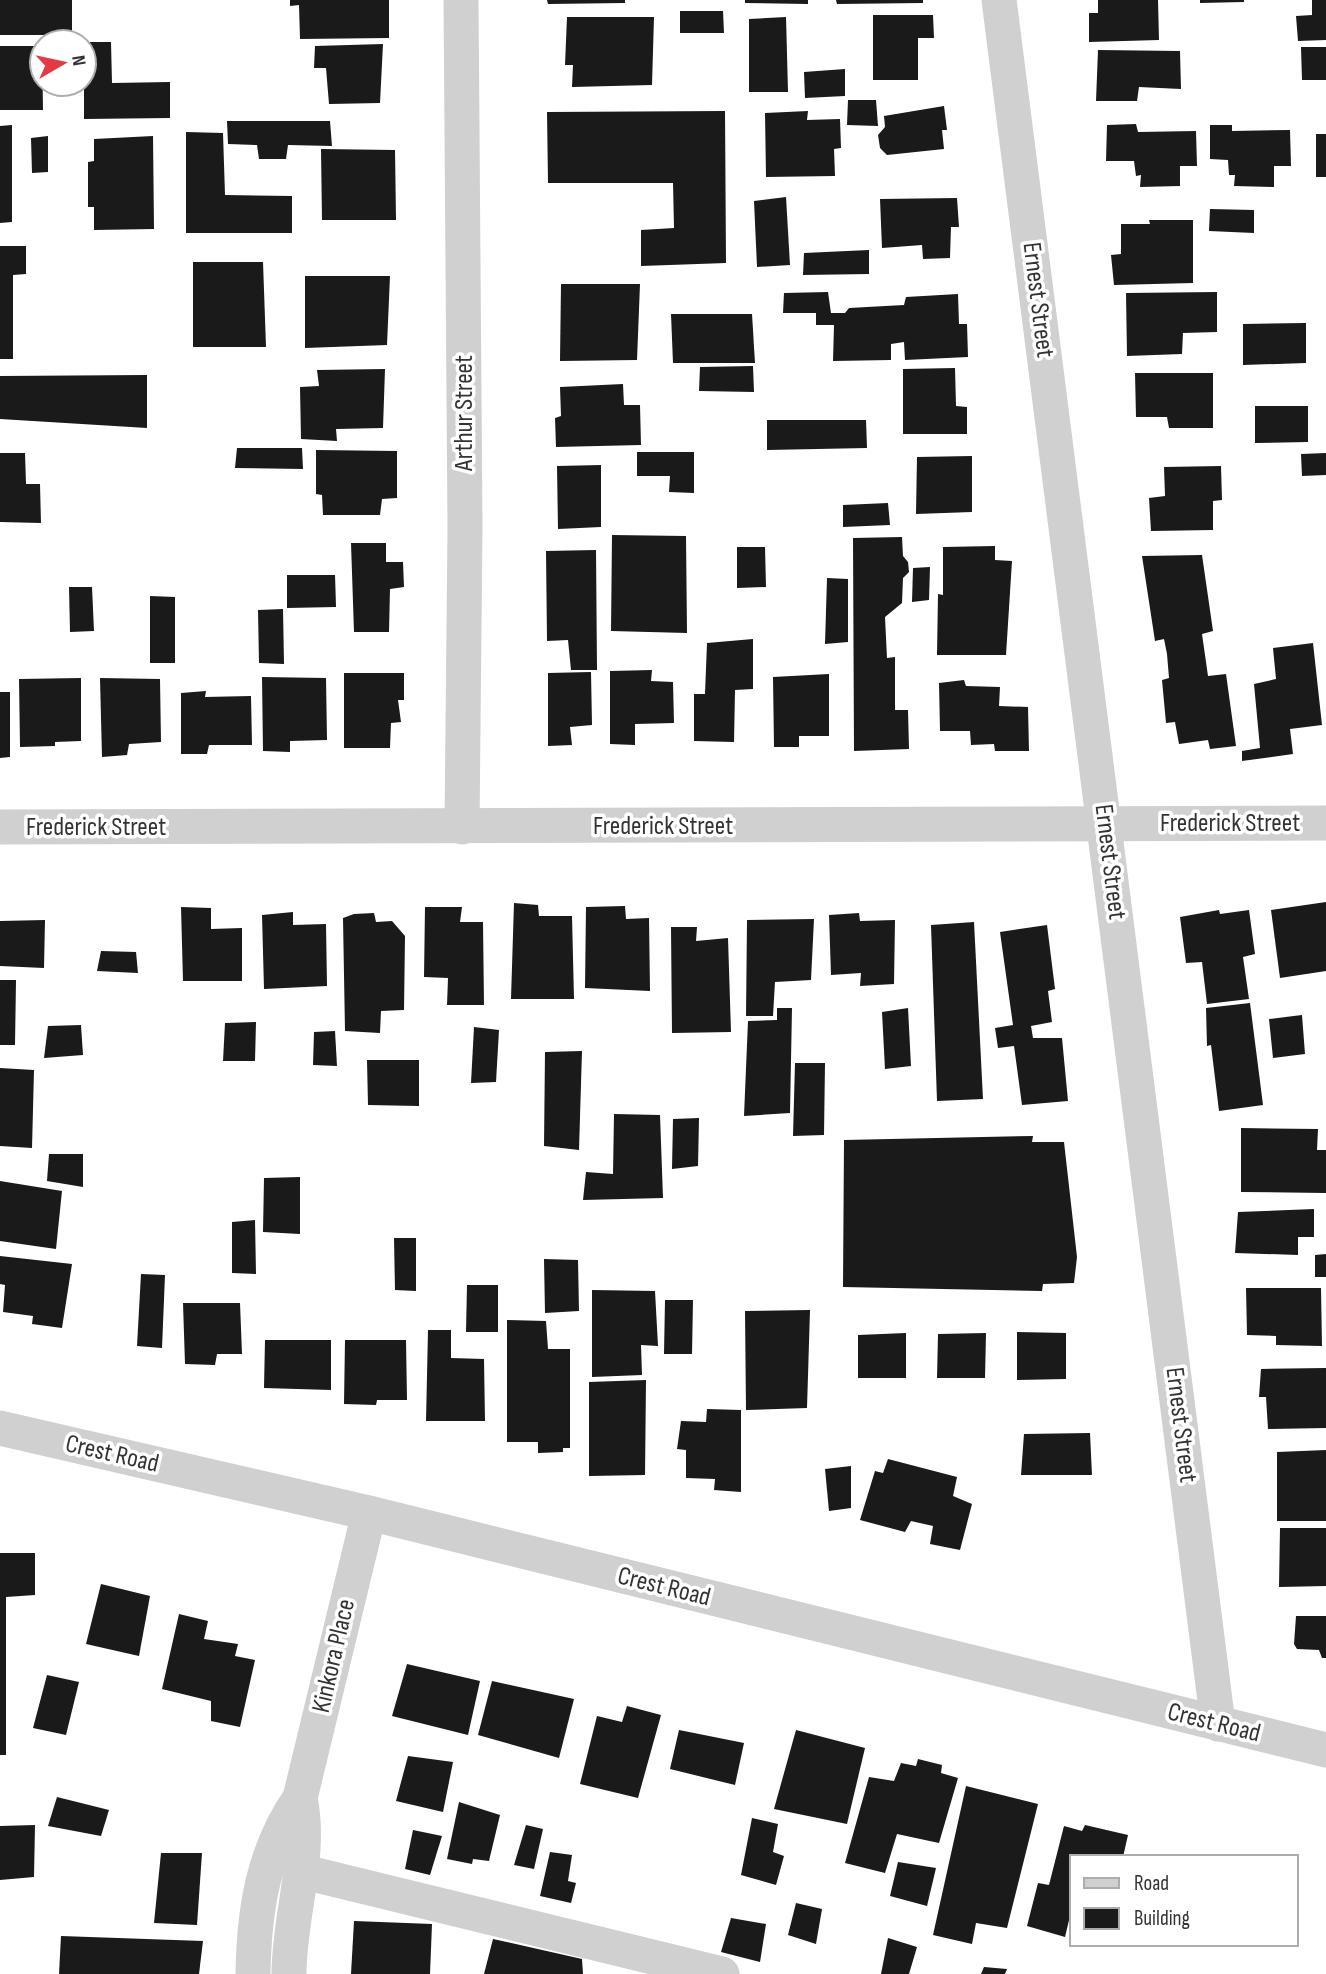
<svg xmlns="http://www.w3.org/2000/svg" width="1326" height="1974" viewBox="0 0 1326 1974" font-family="'Sofia Sans Condensed',sans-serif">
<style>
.building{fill:#1a1a1a}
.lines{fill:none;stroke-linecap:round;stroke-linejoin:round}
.minor{stroke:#d0d0d0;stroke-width:35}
.labels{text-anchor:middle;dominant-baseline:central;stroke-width:7;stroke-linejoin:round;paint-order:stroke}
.street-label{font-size:26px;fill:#333;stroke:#fff}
</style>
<rect width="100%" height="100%" fill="#fff"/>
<g class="building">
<rect x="0" y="0" width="72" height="35"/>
<path d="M290,0H389V38L300,39L299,5L290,6Z"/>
<path d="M547,0H625V3L548,4Z"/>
<path d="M745,0H808V4L745,3Z"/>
<path d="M836,0H923V3L837,4Z"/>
<path d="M1098,0H1158L1159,40L1089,42V13H1098Z"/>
<path d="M1200,0H1244V2L1200,3Z"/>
<path d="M1312,0H1326V40L1298,41L1296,16L1312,15Z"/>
<path d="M680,11H723L724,33H680Z"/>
<path d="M873,15H933L934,38H918V80H873Z"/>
<path d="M567,17H654L652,85L572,87L573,65H565Z"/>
<path d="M786,17L788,92H749V19Z"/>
<path d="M84,42H111L112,83L170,82V118L84,119Z"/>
<path d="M383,44L380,103L329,104L326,68H314L315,46Z"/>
<path d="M0,46H42L43,110H0Z"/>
<path d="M1301,47H1326V80H1302Z"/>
<path d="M1098,50L1180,51L1181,89L1139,87L1137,101H1096Z"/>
<path d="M845,69V96L805,98L804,72Z"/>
<path d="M848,100H876L878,126L847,125Z"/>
<path d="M944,106L947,130H942L944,149L887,155L880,148L878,135L885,127L884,116Z"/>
<path d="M725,111L726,263L641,266V230L674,228L673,183H548L547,112Z"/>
<path d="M808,111L807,120L840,119L841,148L834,149L835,176L766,177L765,113Z"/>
<path d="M227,121H330L332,146L288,145L286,159H259L257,145L228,144Z"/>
<path d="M1136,124L1138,132L1196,131L1197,166H1180V186L1140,187L1141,175L1136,176L1134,161H1106L1107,125Z"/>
<path d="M12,125V222L0,223V126Z"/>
<path d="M1210,125H1232V131L1290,130L1291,166H1274V187L1234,186L1235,175H1229L1228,160L1210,159Z"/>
<path d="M186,132L223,133L225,195L292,196V233H186Z"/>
<rect x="1316" y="134" width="10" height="43"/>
<path d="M48,136V172L32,173L31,138Z"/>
<path d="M153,136L154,229L94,230V207H88V162L94,161V139Z"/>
<path d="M321,149L395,150L396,220H322Z"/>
<path d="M786,197L790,265L757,267L754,201Z"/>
<path d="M957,198L959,227H951L950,258L923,259L922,245L882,248L880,199Z"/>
<path d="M1210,209L1254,210V233L1209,231Z"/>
<path d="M1149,220H1193V283L1114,285L1111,255L1121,254V224H1150Z"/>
<path d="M0,246H26V274L13,275V359H0Z"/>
<path d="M869,250V274L803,275L804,253Z"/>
<path d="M193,262H263L266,347H193Z"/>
<path d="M305,276H390L387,345L305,348Z"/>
<path d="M561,284H640L637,360L560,361Z"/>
<path d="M828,292L831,313H845L849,308L904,305L906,297L958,294L959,324H967L968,357L905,360L904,342L891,344V360L833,361L834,325H816V313H783L784,293Z"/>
<path d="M1217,292V332L1183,333L1182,354L1127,356L1126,293Z"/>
<path d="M671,314H752L755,363H673Z"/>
<path d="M1306,323V363L1243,365V324Z"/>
<path d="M753,366L754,392L699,391L700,367Z"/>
<path d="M955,368L956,406L967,407V434H903V369Z"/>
<path d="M385,369L383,428L336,429L337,441L301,439L300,387L319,386L317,370Z"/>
<path d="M1135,373H1213V428H1169L1167,417H1136Z"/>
<path d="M147,375V428L0,419V376Z"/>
<path d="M623,384L624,405H640L641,445L556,447L555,418L561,416L560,387Z"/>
<path d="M1255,406H1308V442L1255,443Z"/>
<path d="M767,420H866L867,448L767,450Z"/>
<path d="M237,448H302L303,469L235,468Z"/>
<path d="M316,450L397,451V498L382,499L380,515H323L322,495L316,494Z"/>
<path d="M637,452H694V493L669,492L670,476H637Z"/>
<path d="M0,453H25L26,484H40L41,523L0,522Z"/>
<path d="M1326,453V475L1302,476L1301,454Z"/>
<path d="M972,456V512L916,514L917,457Z"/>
<path d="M601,465V527L558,529L557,466Z"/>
<path d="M1221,466L1222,500L1213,501V530L1151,531L1149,498L1165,496L1164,467Z"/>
<path d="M888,503L890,525L843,527V505Z"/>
<path d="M612,535L686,536L687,633L611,631Z"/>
<path d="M902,537L903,556L908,562L909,572L903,578L902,603L885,617L887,658L895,657V710H908L909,749L854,751L853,538Z"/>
<path d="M351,543H386V562H403L404,587L390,589L389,632H354Z"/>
<path d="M995,546V560L1012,561L1006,655H937L938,594L943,595V547Z"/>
<path d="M737,547H765L766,587L737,588Z"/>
<path d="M596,550L597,670H571L568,640L547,641L546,551Z"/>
<path d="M1202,555L1213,631L1202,634L1208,676L1226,674L1236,746L1210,749L1208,740L1179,744L1175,722L1166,723L1162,680L1169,678L1167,654L1164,639L1155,641L1142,556Z"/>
<path d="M930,567L929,600L912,602L913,568Z"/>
<path d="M287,575H335L336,607L287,608Z"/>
<path d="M827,578L848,579V642L825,644Z"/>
<path d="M69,587H92L94,631L70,632Z"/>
<path d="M150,596L175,597V663H150Z"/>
<path d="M283,609L284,664L259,663L258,610Z"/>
<path d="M753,639V689L735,690L734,742L694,741V694H705L707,643Z"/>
<path d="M1313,643L1322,725L1290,729L1293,754L1242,761V751L1260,748L1254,684L1276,679L1273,648Z"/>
<path d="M652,670L651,681L673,682L674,723L635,724V745L610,744V671Z"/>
<path d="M591,672L592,725L570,727L572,745L548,746V673Z"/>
<path d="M344,673H404V700H398L401,722L391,723L390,748H344Z"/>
<path d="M829,674V736H799V747H774L773,677Z"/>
<path d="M262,677L326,678L327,740L290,741V752L263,751Z"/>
<path d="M81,678V741L55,742V746L20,747L19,679Z"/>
<path d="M100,678L160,679L161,742L129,744L127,755L102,757Z"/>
<path d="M964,680L966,686L1000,687L999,706L1028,707L1029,751H995L994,744L971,745L970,731H940L939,683Z"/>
<path d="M206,691L205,697L251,696L252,745H209L207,754H181V693Z"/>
<path d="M0,692H10V757L0,758Z"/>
<path d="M1326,902V971L1280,978L1271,910Z"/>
<path d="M514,903L538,905L539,916H572L574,999H511Z"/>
<path d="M625,906L626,919L649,918L650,991L585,988L586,907Z"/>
<path d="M181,907L211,908V929L242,928V981H183Z"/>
<path d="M425,907H462L460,922H483L484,1005H447L448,978L424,977Z"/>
<path d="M1219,910L1220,914L1249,910L1255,954L1243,957L1249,999L1207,1004L1202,962L1186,963L1180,917Z"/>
<path d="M293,912V925L326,924L327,986L264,989L262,915Z"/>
<path d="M374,913L376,922L392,921L405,936L404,1010L381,1011L380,1033L345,1031L343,918L354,914Z"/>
<path d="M859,913L860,921L895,920L894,984L860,986L861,973L831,975L829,915Z"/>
<path d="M814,919L811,980L775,982L773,1016H746L747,920Z"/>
<path d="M45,920L44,968L0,966V921Z"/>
<path d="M974,922L983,1099L937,1101L931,925Z"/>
<path d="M1047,925L1055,989L1048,991L1052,1022L1031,1026L1033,1038H1062L1068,1101L1022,1105L1014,1046L998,1048L995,1028L1013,1025L1000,932Z"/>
<path d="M671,927H697L696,941L728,938L731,1032L672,1033Z"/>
<path d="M101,951L136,952L138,973L97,971Z"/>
<path d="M0,980H16L15,1045H0Z"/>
<path d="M1250,1003L1263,1105L1219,1111L1211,1045L1207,1046L1206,1008Z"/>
<path d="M777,1008H792L790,1113L744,1116L748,1021L777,1020Z"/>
<path d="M908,1008L911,1066L885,1069L882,1012Z"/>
<path d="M1302,1015L1305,1054L1273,1058L1269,1019Z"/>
<path d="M256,1022L255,1061H223L225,1023Z"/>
<path d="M81,1025L83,1055L44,1058L48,1026Z"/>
<path d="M474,1027L499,1030L496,1082L471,1083Z"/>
<path d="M335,1031L337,1066L313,1065L314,1032Z"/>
<path d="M582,1051L579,1150L544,1146L545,1052Z"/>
<path d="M367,1060H419V1106L368,1105Z"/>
<path d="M795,1063H825L824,1135L793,1136Z"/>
<path d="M0,1068L34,1070L32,1148L0,1146Z"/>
<path d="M614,1114L660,1115L663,1198L583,1200L586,1172L613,1174Z"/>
<path d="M699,1118L698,1166L672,1169L673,1119Z"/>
<path d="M1241,1128L1318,1129L1317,1150H1326V1193L1241,1192Z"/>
<path d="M1033,1136L1032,1142H1064L1077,1257L1074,1283L1043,1284L1042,1291L843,1287L844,1140Z"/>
<path d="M49,1154H83V1187L47,1181Z"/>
<path d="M300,1177V1234L263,1232L264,1178Z"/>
<path d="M0,1181L62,1191L56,1249L0,1241Z"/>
<path d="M1314,1209V1237H1298V1255L1235,1253L1238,1212Z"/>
<path d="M255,1220L256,1274L232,1273V1222Z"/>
<path d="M394,1238H416V1291L395,1290Z"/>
<path d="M1326,1254V1277H1315V1255Z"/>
<path d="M0,1256L72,1264L62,1328L32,1324L33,1316L3,1312L5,1285L0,1284Z"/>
<path d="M544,1259L578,1260L579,1311L545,1313Z"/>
<path d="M141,1274L165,1275L162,1348L137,1346Z"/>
<path d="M467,1285H498V1332H466Z"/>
<path d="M1246,1288H1321L1322,1346L1276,1345V1336L1247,1335Z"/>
<path d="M592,1290L655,1291L658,1346L641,1345L642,1375L592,1377Z"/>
<path d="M665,1300H693L692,1354H664Z"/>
<path d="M183,1303H240L242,1354H217L215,1365L185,1364Z"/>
<path d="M810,1310L807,1408L746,1410L745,1311Z"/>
<path d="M507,1320L546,1321L548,1349H570V1448H563V1452L538,1453V1442H507Z"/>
<path d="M428,1330H451V1358L484,1359L485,1421H426Z"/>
<path d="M1017,1332L1066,1333V1379L1017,1380Z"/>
<path d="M906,1333V1378H858V1335Z"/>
<path d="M986,1333L985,1378H937L938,1334Z"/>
<path d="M265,1340H331V1390L264,1388Z"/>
<path d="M345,1340H406L407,1400H377L376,1405L344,1404Z"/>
<path d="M1326,1368V1428L1268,1429L1266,1397H1259L1261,1369Z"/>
<path d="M646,1380L645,1475L589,1476V1382Z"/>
<path d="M707,1409L741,1410V1492L714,1490L715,1479L686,1478V1450L677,1449L681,1421L706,1422Z"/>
<path d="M1090,1433L1092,1475H1021L1024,1434Z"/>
<path d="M1326,1450V1521H1277V1452Z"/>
<path d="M888,1459L957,1477L953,1496L972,1504L960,1550L930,1544L933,1526L911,1521L905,1532L860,1520L875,1471L883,1473Z"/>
<path d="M851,1466V1508L829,1511L825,1469Z"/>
<path d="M1280,1528H1326V1586L1279,1587Z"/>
<path d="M0,1553H35V1595L6,1597V1755H0Z"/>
<path d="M101,1584L150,1596L139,1656L86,1644Z"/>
<path d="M179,1614L208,1621L204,1639L238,1644L235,1656L255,1660L240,1727L211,1721V1701L162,1689Z"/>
<path d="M1296,1616H1326V1658H1322L1319,1650L1297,1649L1294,1644Z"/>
<path d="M407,1664L480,1681L468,1735L392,1716Z"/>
<path d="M47,1675L79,1682L66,1735L33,1728Z"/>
<path d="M492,1681L574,1699L559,1758L478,1735Z"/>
<path d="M627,1706L661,1715L638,1798L580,1784L597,1716L622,1722Z"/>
<path d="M679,1730L744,1743L735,1785L670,1769Z"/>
<path d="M796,1730L865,1748L847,1824L774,1809Z"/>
<path d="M408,1756L453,1762L443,1812L396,1801Z"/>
<path d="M918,1759L942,1765L941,1773L958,1778L939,1843L897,1834L885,1873L845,1863L869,1777L894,1781L901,1763L916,1766Z"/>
<path d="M966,1786L1038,1804L1007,1928L976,1923L972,1944L933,1935Z"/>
<path d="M57,1797L109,1810L101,1836L48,1826Z"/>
<path d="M459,1802L500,1815L489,1861L473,1859L472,1864L447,1859Z"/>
<path d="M752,1818L778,1824L773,1852L784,1856L776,1885L741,1875Z"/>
<path d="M35,1825L34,1877L0,1880V1826Z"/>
<path d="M526,1825L543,1829L534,1869L514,1865Z"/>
<path d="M1085,1825L1128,1835L1123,1857H1072V1917L1070,1916L1065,1937L1027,1926L1038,1883L1049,1885L1064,1826L1082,1831Z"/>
<path d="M413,1830L442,1836L430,1875L405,1869Z"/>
<path d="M550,1852L572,1855L568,1881L576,1883L571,1903L540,1896Z"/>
<path d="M161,1853H202L197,1925L154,1923Z"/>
<path d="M898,1862L936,1868L927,1906L890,1896Z"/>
<path d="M796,1903L822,1909L816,1944L788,1935Z"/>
<path d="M731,1918L766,1924L760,1962L721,1952Z"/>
<path d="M354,1921L432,1924L430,1974H351Z"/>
<path d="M61,1936L203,1941L199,1974H59Z"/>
<path d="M888,1938L917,1947L909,1974H881Z"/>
<path d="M493,1939L582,1959L583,1974H484Z"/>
<path d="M984,1967L1007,1969L1005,1974H981Z"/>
</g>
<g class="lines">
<g class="minor">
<path d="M461,0L465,528L462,827"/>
<path d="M999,0L1218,1724"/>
<path d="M0,827L1326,823"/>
<path d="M0,1428L369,1513L1326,1750"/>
<path d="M300,1871L722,1974"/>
<path d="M253,1974C254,1910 263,1851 300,1798L369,1513"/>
<path d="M289,1974C289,1915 312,1856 300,1798"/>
</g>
</g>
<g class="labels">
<g class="street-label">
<text transform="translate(1038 300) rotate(83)">Ernest Street</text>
<text transform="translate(464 413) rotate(-90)">Arthur Street</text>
<text x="1230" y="823">Frederick Street</text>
<text x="663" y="826">Frederick Street</text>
<text x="96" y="827">Frederick Street</text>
<text transform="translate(1110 862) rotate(83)">Ernest Street</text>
<text transform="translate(1181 1425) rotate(83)">Ernest Street</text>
<text transform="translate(112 1454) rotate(13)">Crest Road</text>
<text transform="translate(664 1587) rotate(14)">Crest Road</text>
<text transform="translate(334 1656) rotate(-77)">Kinkora Place</text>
<text transform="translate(1214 1723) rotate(14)">Crest Road</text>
</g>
</g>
<rect x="1070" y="1855" width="228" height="91" fill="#ffffff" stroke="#adadad" stroke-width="2"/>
<rect x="1084" y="1878" width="35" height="10" fill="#d0d0d0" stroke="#adadad" stroke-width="2"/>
<text x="1134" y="1890" font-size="21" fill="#333333">Road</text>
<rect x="1084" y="1908" width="35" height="21" fill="#1a1a1a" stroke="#adadad" stroke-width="2"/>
<text x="1134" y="1925" font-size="21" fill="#333333">Building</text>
<g transform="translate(63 63) rotate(81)"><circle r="33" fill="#ffffff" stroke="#adadad" stroke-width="2"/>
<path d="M0-5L12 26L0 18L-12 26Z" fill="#e63946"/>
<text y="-10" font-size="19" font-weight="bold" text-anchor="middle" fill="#333333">N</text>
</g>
</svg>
